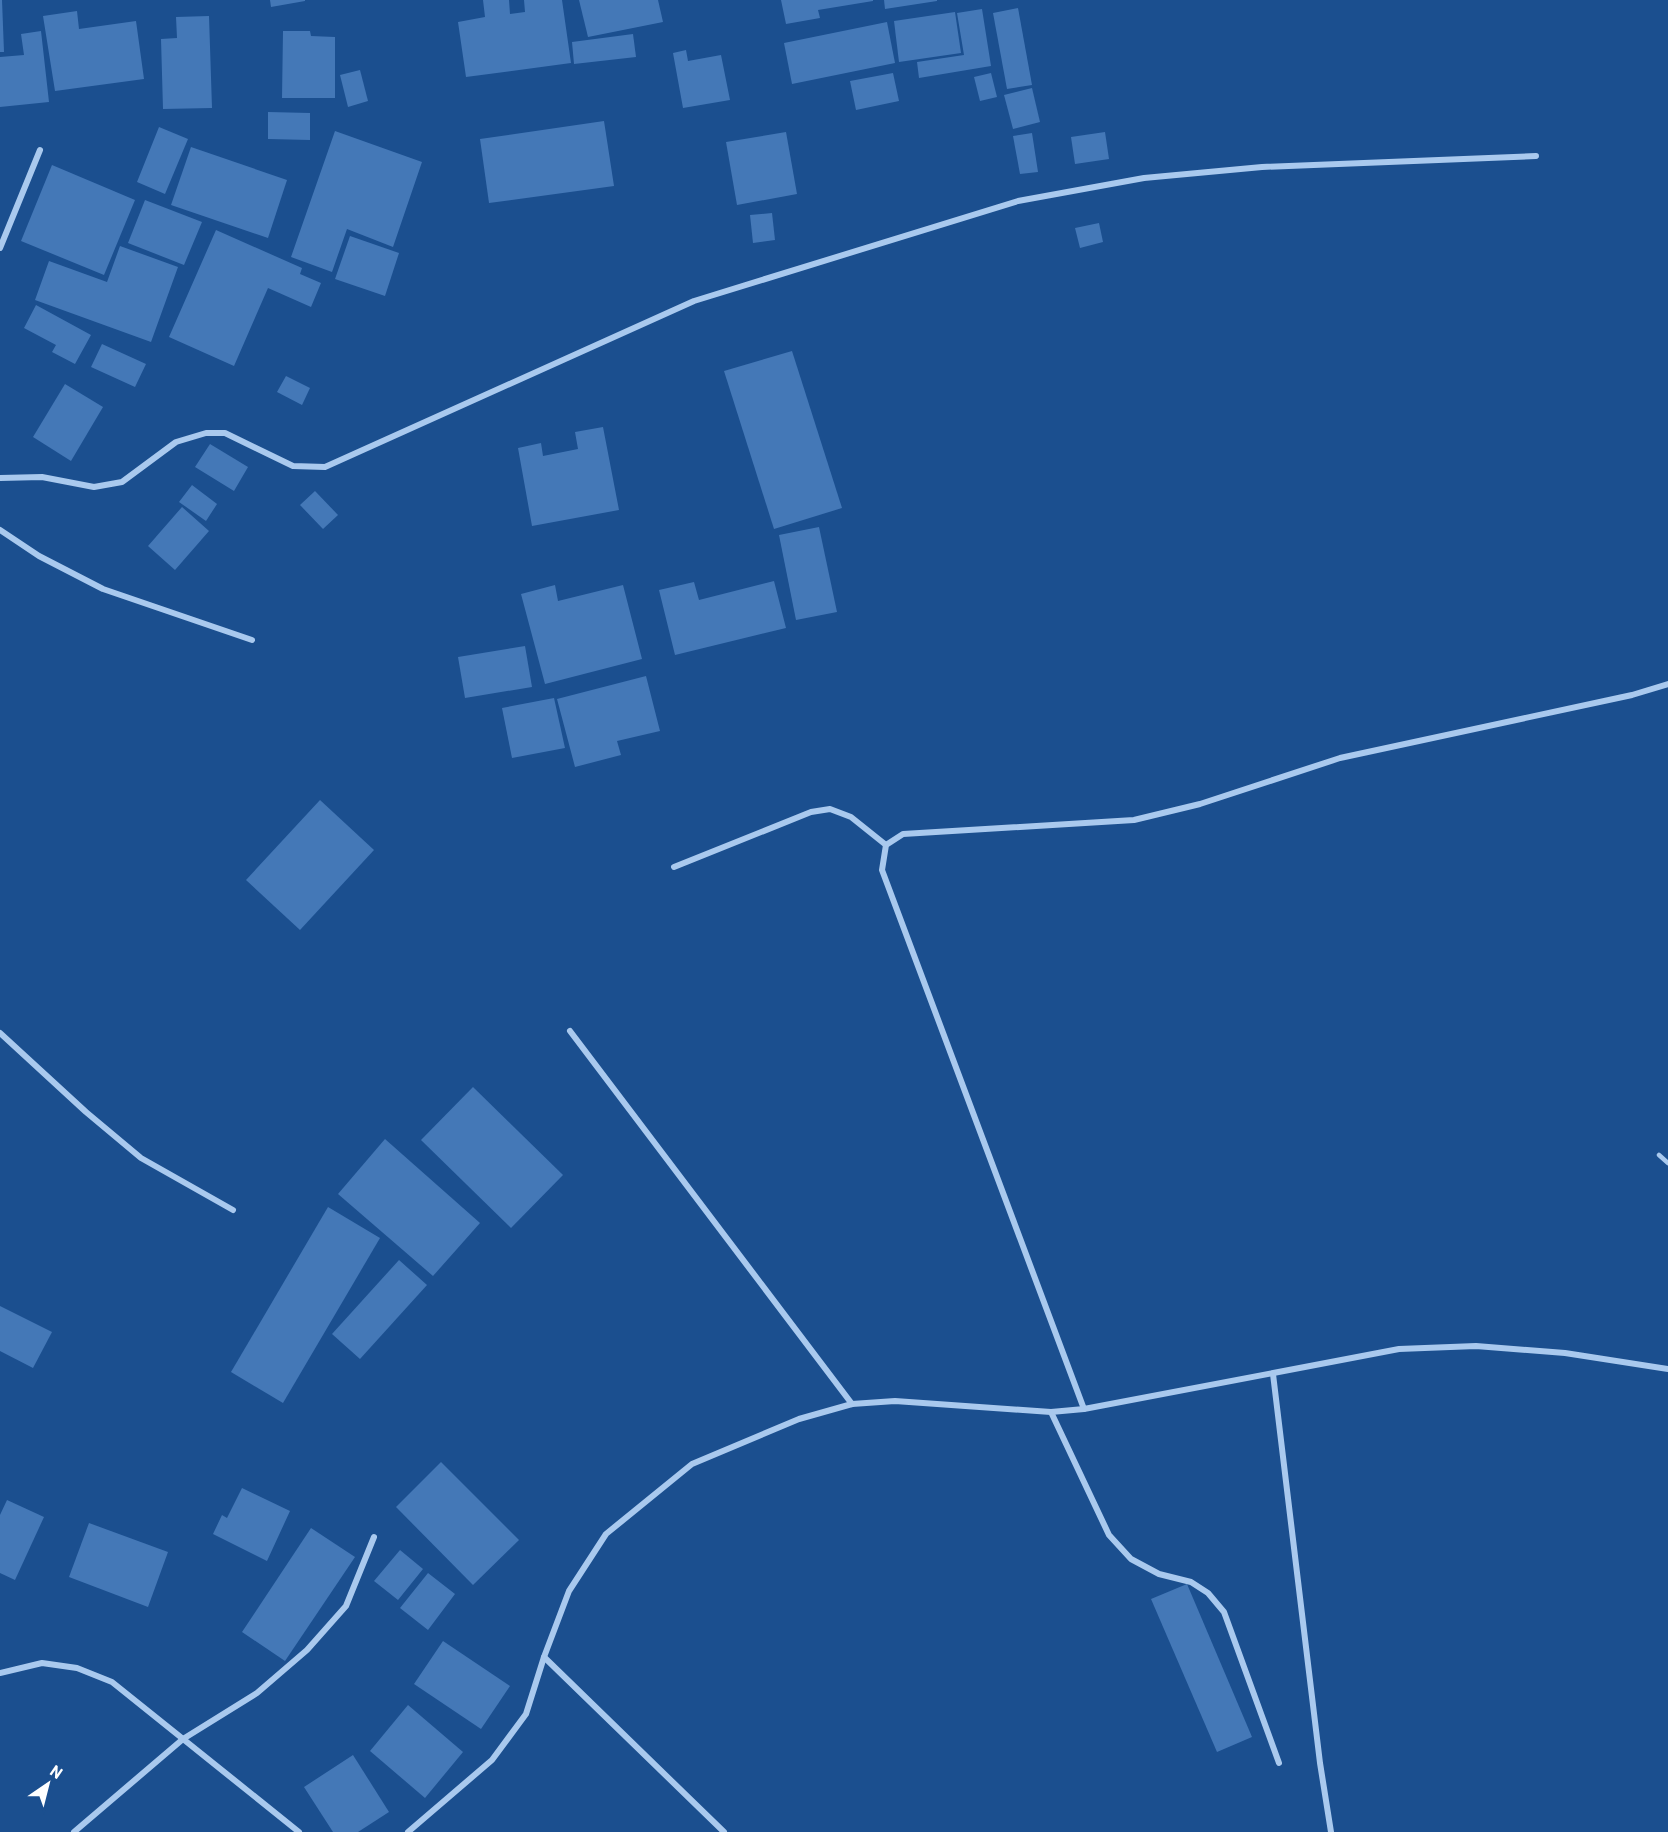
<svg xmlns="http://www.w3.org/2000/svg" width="1668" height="1832" viewBox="0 0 1668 1832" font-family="Barlow,sans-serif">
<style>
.building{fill:#4478b7}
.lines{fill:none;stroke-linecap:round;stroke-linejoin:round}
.lane{stroke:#a9c9ee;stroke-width:4.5}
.street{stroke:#a9c9ee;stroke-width:6}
</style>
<rect width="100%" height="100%" fill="#1b4f8f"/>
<g class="building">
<path d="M0,0H2L4,52H0Z"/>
<path d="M270,0H305V1L271,7Z"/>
<path d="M483,0H509L510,14L525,12L524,0H562L571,63L466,77L458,22L485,17Z"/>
<path d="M579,0H658L663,22L588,37Z"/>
<path d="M781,0H873V1L818,10L820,18L786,24Z"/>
<path d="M884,0H937V1L885,9Z"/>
<path d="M1018,8L1032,85L1007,89L993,13Z"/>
<path d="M982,9L991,66L919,78L917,62L964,55L957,13Z"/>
<path d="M77,11L79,29L136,21L144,79L55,91L43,16Z"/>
<path d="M955,12L961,53L899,62L894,21Z"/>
<path d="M209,16L212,108L163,109L161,39L177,38L176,17Z"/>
<path d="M887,22L895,63L792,84L784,43Z"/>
<path d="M41,31L49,102L0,107V57L24,55L21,34Z"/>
<path d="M283,31H310L311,36L335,37V98H282Z"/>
<path d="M633,34L636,57L574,64L572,42Z"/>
<path d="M686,50L688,61L721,55L730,100L683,108L673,53Z"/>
<path d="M360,70L368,101L348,107L340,75Z"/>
<path d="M893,73L899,101L856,110L850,81Z"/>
<path d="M991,73L997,97L980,101L974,77Z"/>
<path d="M1032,88L1040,122L1013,129L1004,95Z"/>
<path d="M268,112L310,113V140L268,139Z"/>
<path d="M604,121L614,186L489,203L480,139Z"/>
<path d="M159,127L188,139L165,194L137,182Z"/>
<path d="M335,131L422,162L393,247L347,229L332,272L291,257Z"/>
<path d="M786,132L797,194L737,205L726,142Z"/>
<path d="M1105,132L1109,159L1075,164L1071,137Z"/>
<path d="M1032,133L1038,172L1020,174L1013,136Z"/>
<path d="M191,147L287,180L268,238L171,205Z"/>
<path d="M52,165L135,200L104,275L21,241Z"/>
<path d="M145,200L202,222L184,265L128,243Z"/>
<path d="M772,213L775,240L753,243L750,215Z"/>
<path d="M1099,223L1103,242L1080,248L1075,228Z"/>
<path d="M216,230L302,268L300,274L321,283L311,307L268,288L234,366L169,337Z"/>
<path d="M350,236L399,253L385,296L335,279Z"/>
<path d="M120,246L178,267L151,342L35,300L49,261L107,282Z"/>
<path d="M36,305L91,335L75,364L52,352L56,345L24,328Z"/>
<path d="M102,344L146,364L135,387L91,367Z"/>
<path d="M792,351L842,508L774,529L724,371Z"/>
<path d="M286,376L310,388L302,405L277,392Z"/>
<path d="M65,384L103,407L71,461L33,437Z"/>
<path d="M603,427L619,510L532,526L518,448L541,443L543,456L578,449L575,432Z"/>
<path d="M210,444L248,467L234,491L195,467Z"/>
<path d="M192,485L217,504L206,521L179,502Z"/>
<path d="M315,491L338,515L323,529L300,505Z"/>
<path d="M182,507L209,531L175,570L148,546Z"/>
<path d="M819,527L837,612L796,620L779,535Z"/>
<path d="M774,581L786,628L675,655L659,590L694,582L699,600Z"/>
<path d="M555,585L558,601L623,585L642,659L545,684L521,594Z"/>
<path d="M525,646L532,687L465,698L458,657Z"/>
<path d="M646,676L660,731L617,741L621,755L575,767L557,699Z"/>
<path d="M554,698L565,748L512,758L502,708Z"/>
<path d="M320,800L374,850L300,930L246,880Z"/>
<path d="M473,1087L563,1175L511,1228L421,1140Z"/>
<path d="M385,1139L480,1223L433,1276L338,1194Z"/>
<path d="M328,1207L380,1238L283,1403L231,1372Z"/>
<path d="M399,1260L427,1285L360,1359L332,1334Z"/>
<path d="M0,1306L52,1332L33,1368L0,1351Z"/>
<path d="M441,1462L519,1540L473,1585L396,1507Z"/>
<path d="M242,1488L290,1511L267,1561L213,1534L222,1515L227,1518Z"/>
<path d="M7,1500L44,1517L15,1580L0,1573V1515Z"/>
<path d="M89,1523L168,1552L148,1607L69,1577Z"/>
<path d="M311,1528L355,1557L285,1661L242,1632Z"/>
<path d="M400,1550L423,1569L398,1600L374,1581Z"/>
<path d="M428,1573L455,1594L428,1630L400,1608Z"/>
<path d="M1187,1584L1252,1737L1217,1752L1151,1599Z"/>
<path d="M443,1641L510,1686L481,1729L414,1684Z"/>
<path d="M408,1705L463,1752L425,1798L370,1751Z"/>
<path d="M353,1755L389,1812L358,1832H333L304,1787Z"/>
</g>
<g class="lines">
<path class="lane" d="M1659,1155L1668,1163"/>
<g class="street">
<path d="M0,248L40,150"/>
<path d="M0,478L42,477L94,487L122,482L176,442L206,433H225L293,466L325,467L694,301L1018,201L1144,178L1262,167L1536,156"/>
<path d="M0,530L39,556L103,589L252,640"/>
<path d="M674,867L811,812L830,809L851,817L886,845"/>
<path d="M570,1031L852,1404"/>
<path d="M0,1033L86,1112L141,1158L233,1210"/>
<path d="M1273,1374L1320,1763L1331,1832"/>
<path d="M1084,1409L882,870L886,845L903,834L1134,820L1200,804L1340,758L1632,695L1668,684"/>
<path d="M1051,1412L1109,1535L1131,1559L1159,1574L1191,1582L1208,1593L1224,1612L1279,1763"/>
<path d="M544,1657L724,1832"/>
<path d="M0,1673L42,1663L77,1668L112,1682L299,1832"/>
<path d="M74,1832L183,1739L257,1693L307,1650L346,1606L374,1537"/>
<path d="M408,1832L492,1760L526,1714L544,1657L569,1591L606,1534L692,1464L799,1419L852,1404L895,1401L1051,1412L1084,1409L1399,1349L1476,1346L1565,1353L1668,1369"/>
</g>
</g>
<g transform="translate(48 1784) rotate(35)" stroke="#1b4f8f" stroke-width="4.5" paint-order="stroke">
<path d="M0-4.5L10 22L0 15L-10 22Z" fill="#ffffff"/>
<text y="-9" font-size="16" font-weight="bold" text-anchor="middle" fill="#ffffff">N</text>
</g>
</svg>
